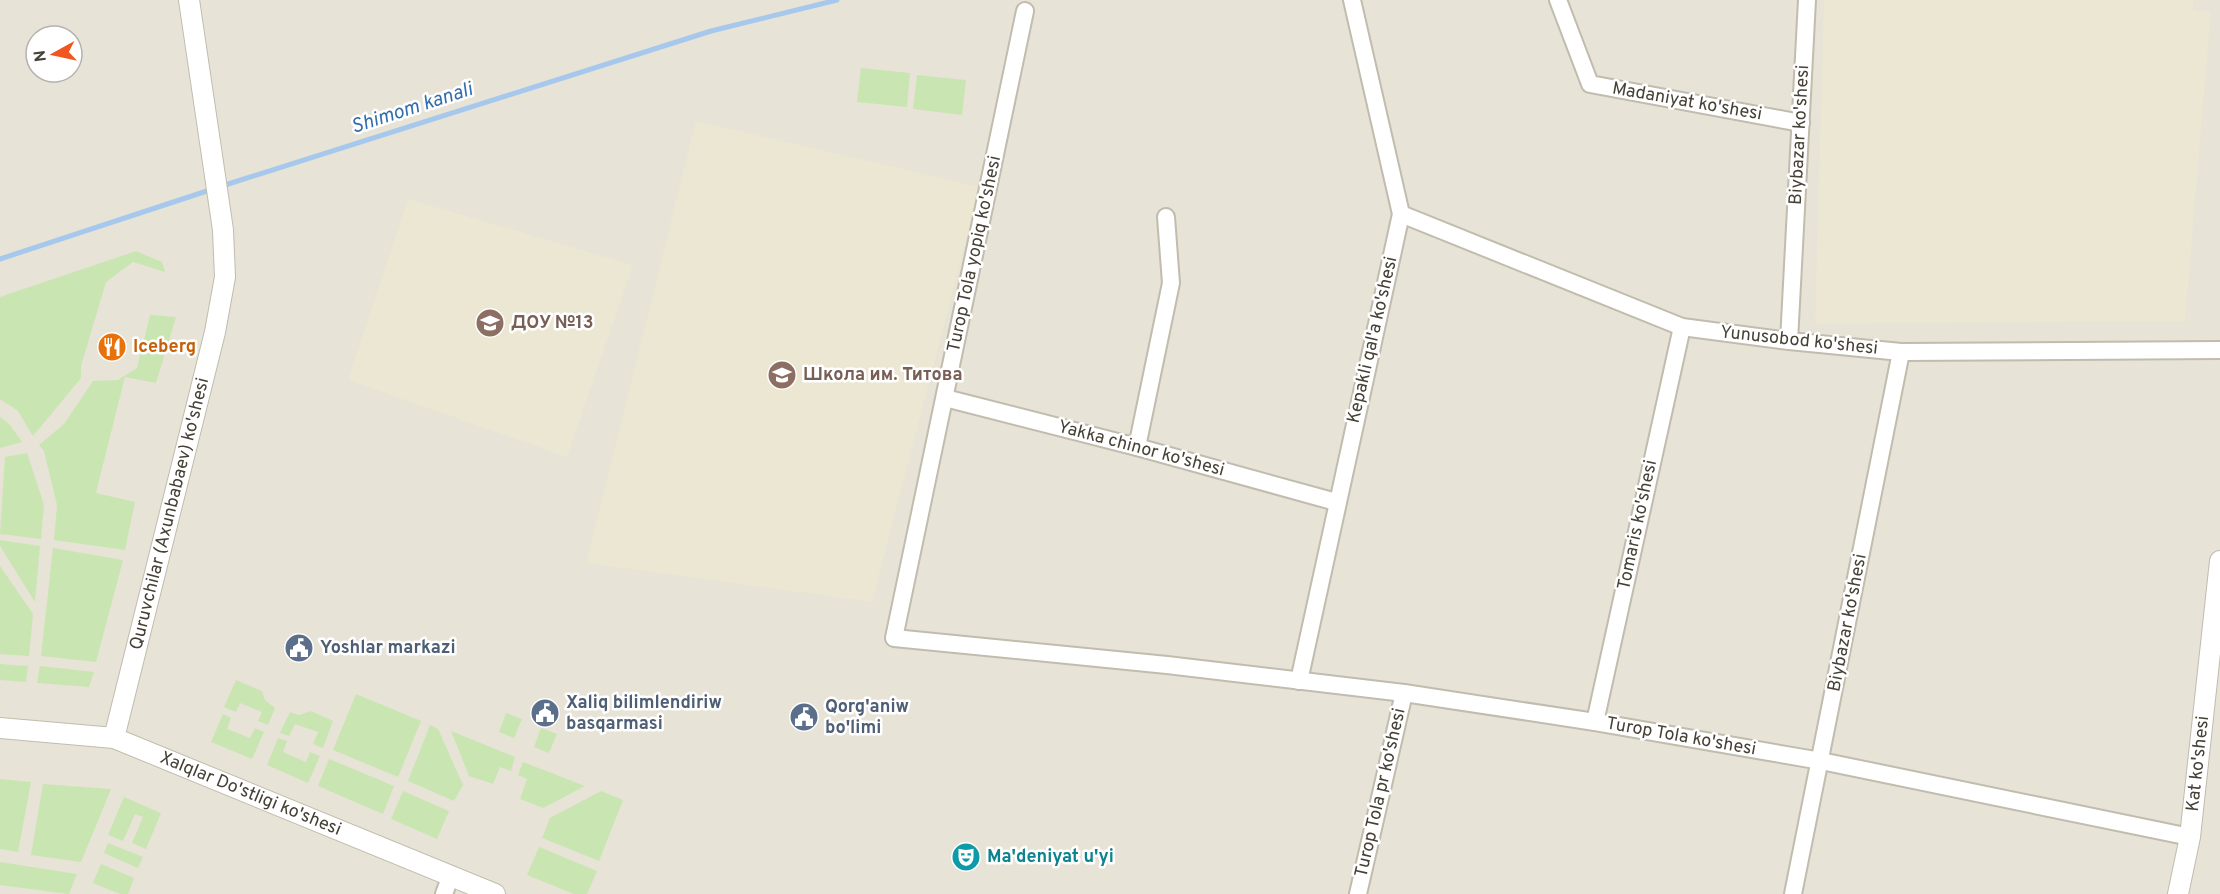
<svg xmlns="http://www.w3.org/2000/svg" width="2220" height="894" viewBox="0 0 2220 894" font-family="Overpass,sans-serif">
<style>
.residential{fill:#e7e3d6;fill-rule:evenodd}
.education{fill:#ebe7d2}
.green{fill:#c9e6b2}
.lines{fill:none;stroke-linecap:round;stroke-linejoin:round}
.stream{stroke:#a6c8ed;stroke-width:5}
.minor-casing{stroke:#c1bcad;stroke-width:20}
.tertiary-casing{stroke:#c1bcad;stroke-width:22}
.minor{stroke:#fff;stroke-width:16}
.tertiary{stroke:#fff;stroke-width:20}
.labels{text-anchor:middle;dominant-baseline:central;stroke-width:5;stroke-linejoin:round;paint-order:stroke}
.street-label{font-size:18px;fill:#464136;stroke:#fff}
.education-label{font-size:18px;font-weight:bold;fill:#785e54;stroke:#fff;text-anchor:start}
.food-label{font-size:18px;font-weight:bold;fill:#c56008;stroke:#fff;text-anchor:start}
.service-label{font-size:18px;font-weight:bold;fill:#4e5e75;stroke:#fff;text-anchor:start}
.culture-label{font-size:18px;font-weight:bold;fill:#0d838f;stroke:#fff;text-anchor:start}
.water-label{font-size:20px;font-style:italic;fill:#346dad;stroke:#fff}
</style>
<rect width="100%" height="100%" fill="#f3f1e7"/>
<path class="residential" d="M0,0H2220V894H0ZM36,36H72V72H36Z"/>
<g class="education">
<path d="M1824,0H2194L2193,10L2211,12L2185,321L1815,324Z"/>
<path d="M696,121L980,187L872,602L586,563Z"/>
<path d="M408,199L633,265L567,457L348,380Z"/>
</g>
<g class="green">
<path d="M861,68L910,73L907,107L857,102Z"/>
<path d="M917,75L966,80L962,115L913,109Z"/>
<path d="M136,251L162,262L165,272L133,262L106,282L81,366V378L33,436L18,411L0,399V297Z"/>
<path d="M150,315L176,317L156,383L125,377L96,493L135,502L125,550L54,540L57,505L44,451L39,445L64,424L93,381L118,380L137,368Z"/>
<path d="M0,417L10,425L22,442L0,448Z"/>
<path d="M27,453L44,505L41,539L0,534L5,457Z"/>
<path d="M0,540L40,546L35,602L0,546Z"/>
<path d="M53,548L123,560L96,662L41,656Z"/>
<path d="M0,566L33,614L29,656L0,654Z"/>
<path d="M0,664L28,666L26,682L0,680Z"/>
<path d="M40,666L94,672L89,687L37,683Z"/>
<path d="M236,680L262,691L265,700L275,708L268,725L258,721L262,712L240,703L236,712L224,707Z"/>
<path d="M356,694L421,721L398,777L333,750Z"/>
<path d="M311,711L333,721L323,748L313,744L318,732L295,724L289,736L280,733L290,712L299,715Z"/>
<path d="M506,713L522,719L514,738L499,732Z"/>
<path d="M223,714L231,718L227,729L250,738L255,728L264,732L252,759L211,742Z"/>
<path d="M430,725L438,729L463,785L454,801L408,781Z"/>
<path d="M541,728L557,734L549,753L534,747Z"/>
<path d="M451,731L515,757L511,771L500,767L493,784L469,776Z"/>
<path d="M278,738L287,741L283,752L306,762L310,752L320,756L308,783L267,765Z"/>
<path d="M329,759L394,786L383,814L318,786Z"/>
<path d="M523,762L585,786L543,808L520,799L527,779L518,775Z"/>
<path d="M0,779L31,782L18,852L0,849Z"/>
<path d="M43,784L111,789L81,862L31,855Z"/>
<path d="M403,791L449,811L437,839L391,819Z"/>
<path d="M601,791L623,800L599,861L542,838L550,818Z"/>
<path d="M124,797L161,813L146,849L132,843L143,817L135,814L123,841L108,835Z"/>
<path d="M108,843L143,857L138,868L104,853Z"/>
<path d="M539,847L597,871L587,894H574L527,875Z"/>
<path d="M0,862L77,874L69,894L0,885Z"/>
<path d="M101,864L134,878L128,894H120L93,883Z"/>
</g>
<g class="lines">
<g class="stream">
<path d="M222,186L711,31L837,0"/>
<path d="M0,259L213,189"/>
</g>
<g class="minor-casing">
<g id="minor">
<path d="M1558,0L1590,84L1801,123"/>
<path d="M1025,11L894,638L1167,665L1404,693L1595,722L1821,761L2190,837"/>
<path d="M1401,214L1682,327L1789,341L1901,352L2220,350"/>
<path d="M1789,341L1807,0"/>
<path d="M945,398L1137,447L1336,502"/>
<path d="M1137,447L1171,283L1166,217"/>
<path d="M1299,681L1401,214L1352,0"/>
<path d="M1595,722L1682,327"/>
<path d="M444,894L451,875"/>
<path d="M1358,894L1404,693"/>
<path d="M1793,894L1901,352"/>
</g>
</g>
<g class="tertiary-casing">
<g id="tertiary">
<path id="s1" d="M0,728L114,738L495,894"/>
<path id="s2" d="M114,738L215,332L225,277L223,230L189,0"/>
<path id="s3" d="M2178,894L2190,837L2220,561"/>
</g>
</g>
<use href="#minor" class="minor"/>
<use href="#tertiary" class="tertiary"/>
</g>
<defs>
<g id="school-disc" transform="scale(1.5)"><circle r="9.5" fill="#8d6e63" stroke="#fff"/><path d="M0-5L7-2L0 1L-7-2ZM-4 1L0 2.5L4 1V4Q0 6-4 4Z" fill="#fff"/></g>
<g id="restaurant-disc" transform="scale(1.5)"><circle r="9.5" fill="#e8710a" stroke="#fff"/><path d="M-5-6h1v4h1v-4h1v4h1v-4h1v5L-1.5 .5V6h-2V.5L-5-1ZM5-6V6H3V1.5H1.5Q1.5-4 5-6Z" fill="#fff"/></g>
<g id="civic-disc" transform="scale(1.5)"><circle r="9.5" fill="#5c6f8a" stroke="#fff"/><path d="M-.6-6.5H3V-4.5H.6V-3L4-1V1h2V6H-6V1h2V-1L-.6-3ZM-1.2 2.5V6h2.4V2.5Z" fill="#fff"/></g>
<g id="theatre-disc" transform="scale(1.5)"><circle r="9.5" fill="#0f9aa8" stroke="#fff"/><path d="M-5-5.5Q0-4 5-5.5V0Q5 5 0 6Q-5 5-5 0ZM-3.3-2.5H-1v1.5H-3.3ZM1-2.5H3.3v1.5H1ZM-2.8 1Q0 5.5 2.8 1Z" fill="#fff"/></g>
</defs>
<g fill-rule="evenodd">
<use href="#school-disc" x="490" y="323"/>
<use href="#restaurant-disc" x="112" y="347"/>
<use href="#school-disc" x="782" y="375"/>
<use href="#civic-disc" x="299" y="648"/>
<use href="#civic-disc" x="545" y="713"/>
<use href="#civic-disc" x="804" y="717"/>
<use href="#theatre-disc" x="966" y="857"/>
</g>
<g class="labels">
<g class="street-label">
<text transform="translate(1687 102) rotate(10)">Madaniyat ko'shesi</text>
<text transform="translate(1800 135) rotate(-87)">Biybazar ko'shesi</text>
<text transform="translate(975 254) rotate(-78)">Turop Tola yopiq ko'shesi</text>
<text transform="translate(1373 340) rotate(-77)">Kepakli qal'a ko'shesi</text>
<text transform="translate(1799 341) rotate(6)">Yunusobod ko'shesi</text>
<text transform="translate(1141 449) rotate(15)">Yakka chinor ko'shesi</text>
<text stroke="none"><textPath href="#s2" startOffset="231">Quruvchilar (Axunbabaev) ko'shesi</textPath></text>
<text transform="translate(1638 525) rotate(-78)">Tomaris ko'shesi</text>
<text transform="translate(1848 623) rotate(-79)">Biybazar ko'shesi</text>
<text transform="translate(1681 737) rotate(10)">Turop Tola ko'shesi</text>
<text stroke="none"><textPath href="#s3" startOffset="132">Kat ko'shesi</textPath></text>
<text transform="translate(1381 793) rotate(-77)">Turop Tola pr ko'shesi</text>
<text stroke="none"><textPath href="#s1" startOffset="262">Xalqlar Do'stligi ko'shesi</textPath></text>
</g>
<g class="education-label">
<text x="511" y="323">ДОУ №13</text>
<text x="803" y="375">Школа им. Титова</text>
</g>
<g class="food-label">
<text x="133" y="347">Iceberg</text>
</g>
<g class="service-label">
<text x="320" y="648">Yoshlar markazi</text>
<text x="566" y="703">Xaliq bilimlendiriw<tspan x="566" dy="21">basqarmasi</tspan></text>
<text x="825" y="707">Qorg'aniw<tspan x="825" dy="21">bo'limi</tspan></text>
</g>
<g class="culture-label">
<text x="987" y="857">Ma'deniyat u'yi</text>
</g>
<g class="water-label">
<text transform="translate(412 109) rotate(-18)">Shimom kanali</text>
</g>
</g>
<g transform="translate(54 54) rotate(262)"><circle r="28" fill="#ffffff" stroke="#b5b3af" stroke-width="1.5"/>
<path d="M0-4.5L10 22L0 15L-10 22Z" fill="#f15620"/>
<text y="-9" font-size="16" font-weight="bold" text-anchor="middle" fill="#464136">N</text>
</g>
</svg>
